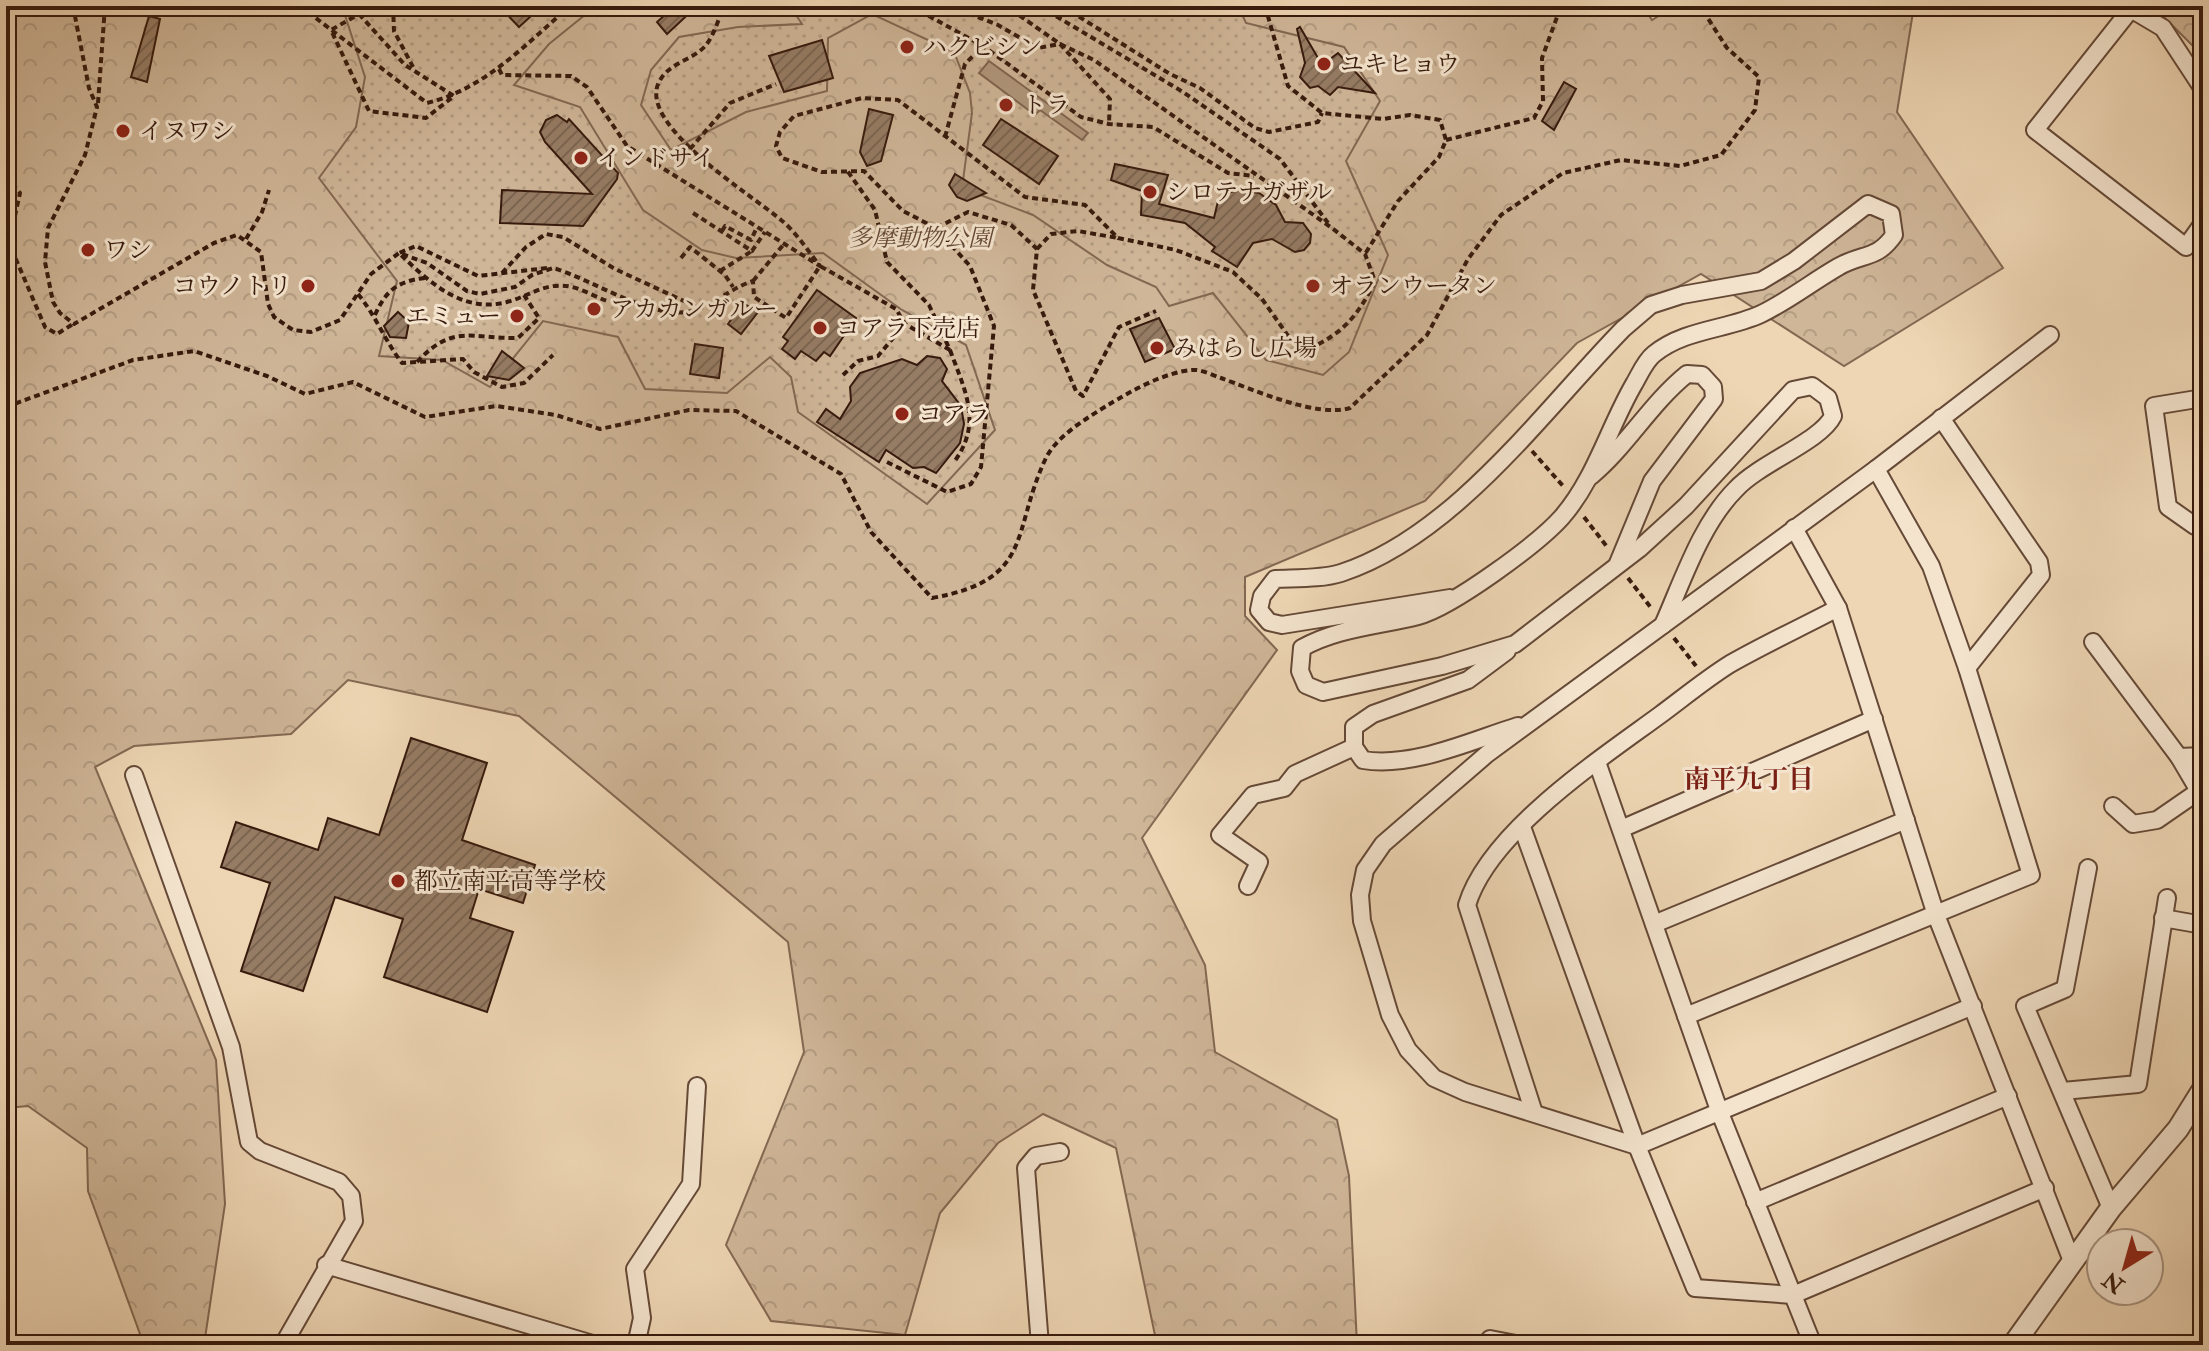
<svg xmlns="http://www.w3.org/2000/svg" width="2209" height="1351" viewBox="0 0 2209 1351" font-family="'IM FELL Double Pica','Noto Serif JP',serif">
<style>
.grass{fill:url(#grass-dots);stroke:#836852;stroke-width:2}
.forest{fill:url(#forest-crowns);stroke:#836852;stroke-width:2}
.water{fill:#b0967b;stroke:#80644f;stroke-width:2}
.building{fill:url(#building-hatch);stroke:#371a0d;stroke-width:2}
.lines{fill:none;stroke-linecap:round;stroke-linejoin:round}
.minor-casing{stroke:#654937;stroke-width:20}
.tertiary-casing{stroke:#654937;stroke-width:24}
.path{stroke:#371a0d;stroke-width:4;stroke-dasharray:6 4;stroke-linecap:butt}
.minor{stroke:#f4e4ce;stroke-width:16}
.tertiary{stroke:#f4e4ce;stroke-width:20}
.poi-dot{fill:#8f2418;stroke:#f4e4ce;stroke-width:3}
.labels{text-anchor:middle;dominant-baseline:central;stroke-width:6;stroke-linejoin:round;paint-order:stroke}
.poi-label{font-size:24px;fill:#371a0d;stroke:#f4e4ce;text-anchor:start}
.park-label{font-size:24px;font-style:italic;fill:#654937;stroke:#f4e4ce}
.neighbourhood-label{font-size:26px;font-weight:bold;fill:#7a1f14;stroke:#f4e4ce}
</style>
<defs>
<pattern id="grass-dots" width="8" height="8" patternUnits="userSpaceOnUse" patternTransform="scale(2)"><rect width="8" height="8" fill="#cfb698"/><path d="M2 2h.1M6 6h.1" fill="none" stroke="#b29c82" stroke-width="1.8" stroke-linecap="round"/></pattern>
<pattern id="forest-crowns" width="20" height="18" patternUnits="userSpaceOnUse" patternTransform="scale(2)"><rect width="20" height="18" fill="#cfb698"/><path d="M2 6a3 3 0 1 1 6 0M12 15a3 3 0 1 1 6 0" fill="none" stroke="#b29c82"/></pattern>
<pattern id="building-hatch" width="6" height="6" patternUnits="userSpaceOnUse" patternTransform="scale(2)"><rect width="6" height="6" fill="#967c64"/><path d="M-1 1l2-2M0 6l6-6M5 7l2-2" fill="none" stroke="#7b6551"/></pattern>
</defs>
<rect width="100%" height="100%" fill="#eed6b4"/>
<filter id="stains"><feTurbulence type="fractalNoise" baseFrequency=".0025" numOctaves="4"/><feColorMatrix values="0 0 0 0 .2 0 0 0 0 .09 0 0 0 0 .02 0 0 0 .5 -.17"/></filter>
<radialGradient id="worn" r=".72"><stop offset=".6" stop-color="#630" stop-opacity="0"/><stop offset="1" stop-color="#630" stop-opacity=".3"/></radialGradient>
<path class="grass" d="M6,6H1599L1414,328L989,558L422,400Z"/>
<g class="forest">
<path d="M6,6H342L365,77L356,127L319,178L397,281L379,356L442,360L490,387L543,321L618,337L645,389L727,393L770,357L791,377L798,412L927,504L995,430L966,345L902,310L823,253L736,258L702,250L643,210L580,107L514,85L549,44L596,6H790L802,24L738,27L679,37L651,70L641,105L671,150L746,112L827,91L828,38L872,14L954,52L970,93L972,113L962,188L1033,215L1107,265L1156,287L1169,306L1213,293L1266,360L1323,375L1349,352L1388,255L1346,161L1380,101L1344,47L1246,23L1238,6H1643L1652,20L1674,6H1914L1897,112L2003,268L1844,366L1701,274L1577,343L1425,501L1245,577V616L1277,650L1142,838L1205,965L1215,1052L1337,1120L1349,1176L1357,1345H1157L1116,1148L1043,1114L998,1143L940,1213L905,1335L771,1321L726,1245L804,1052L788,942L519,716L348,680L291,734L134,746L95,767L216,1060L225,1204L204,1345H144L88,1191L87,1148L28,1106L6,1108Z"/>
<path d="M2151,6H2203V56L2154,7Z"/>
</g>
<path class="water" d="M989,61L1088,133L1082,140L1040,110L1035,115L979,73Z"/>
<g class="building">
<path d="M499,6H542L519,27Z"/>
<path d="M675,6H697L667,34L657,22Z"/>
<path d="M149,16L160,19L147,82L131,77Z"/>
<path d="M1300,27L1322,65L1338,53L1375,93L1338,87L1330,95L1318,86L1310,88L1300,77L1305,63L1297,29Z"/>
<path d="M822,40L833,78L784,92L769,56Z"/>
<path d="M1564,82L1576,89L1554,130L1542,121Z"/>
<path d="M869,109L893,115L881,161L867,166L860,152Z"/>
<path d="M557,115L567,122L569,119L618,173L617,179L583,226L500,223L502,190L592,194L545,142L540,132L546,120Z"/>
<path d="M1001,119L1058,156L1039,184L983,145Z"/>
<path d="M1115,164L1168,175L1159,204L1214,218L1218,201L1225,194L1237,190L1259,193L1276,205L1285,222L1303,223L1311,234L1310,243L1304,250L1295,252L1272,239L1253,243L1237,267L1212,251L1215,247L1185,223L1141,215L1142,191L1111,180Z"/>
<path d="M955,174L986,193L967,201L957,197L949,185Z"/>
<path d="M817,290L856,318L830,356L824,352L816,361L801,351L795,359L782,349L788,341L783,337Z"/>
<path d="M743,303L758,312L741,334L728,324Z"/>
<path d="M398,312L409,322L406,338L390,337L384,326Z"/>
<path d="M1159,318L1175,349L1145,362L1130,329Z"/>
<path d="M695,344L723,348L719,378L690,374Z"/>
<path d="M502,351L524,368L509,380L487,376Z"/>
<path d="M927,356L940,358L947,369L942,381L961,406L964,424L960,443L936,473L924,467L913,468L886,450L879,462L817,422L826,409L840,419L851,401L850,387L860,373L902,359L917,365Z"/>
<path d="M411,738L487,763L462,840L535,865L523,903L479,889L470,918L513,932L487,1012L384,977L403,919L335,897L303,991L241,971L270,883L221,867L236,822L318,850L328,818L379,835Z"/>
</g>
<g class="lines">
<g class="minor-casing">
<g id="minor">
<path d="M2203,89L2163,28L2131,9L2035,130L2186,247L2203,223"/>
<path d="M2203,398L2154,406L2168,507L2195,526L2203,525"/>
<path d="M1941,418L2039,562L2041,575L1967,668"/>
<path d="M1591,476C1627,446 1650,404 1687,374L1702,375L1713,387L1714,399L1652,481L1618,563"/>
<path d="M1794,528L1838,608L1936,915L2072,1261"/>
<path d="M1450,598L1282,625L1269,622L1259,610L1262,596L1275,579C1296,578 1322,579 1341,573C1454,536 1542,412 1623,329L1651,305L1682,295L1761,281L1794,261L1868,204L1891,214L1894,235C1877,260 1862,253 1838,267C1812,282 1788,301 1761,314C1726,330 1685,329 1654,354C1645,361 1640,374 1634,384C1609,427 1595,479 1562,517C1538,544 1452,607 1418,616C1379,626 1337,628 1302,648L1300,671L1306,685L1323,692L1442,666L1515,644L1639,549L1686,506L1793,390L1812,386L1828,398L1833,416C1821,441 1760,463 1736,489C1701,524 1683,580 1663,625"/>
<path d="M2093,642L2179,757L2199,791L2157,820L2133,824L2113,806"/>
<path d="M1507,651L1468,680L1373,714L1354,727V747L1363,760C1413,768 1470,741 1518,726"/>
<path d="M2179,757L2203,756"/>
<path d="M1597,762L1720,1113L1813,1345"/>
<path d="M134,775L231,1047L249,1142L260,1151L339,1182L351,1196L354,1221L283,1345"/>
<path d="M1522,827L1637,1146L1695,1288L1793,1295L2045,1188"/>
<path d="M1621,829L1874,719"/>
<path d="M2088,868L2065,989L2025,1006L2111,1208"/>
<path d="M1248,886L1259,862L1220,835L1253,795L1284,788L1295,774L1354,747"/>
<path d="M2163,918L2203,925"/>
<path d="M1654,924L1906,820"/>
<path d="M1973,1006L1637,1146L1465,1092L1434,1078L1408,1050L1390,1015L1362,921L1360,895L1365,870L1383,844L1487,754L1876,469L2050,335"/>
<path d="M1686,1016L2031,875L1967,668L1931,566L1876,469"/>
<path d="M2063,1091L2138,1084L2167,898"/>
<path d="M1534,1113L1467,905C1489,832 1600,759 1660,715C1683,698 1706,679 1730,664C1765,644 1802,627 1838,608"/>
<path d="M1755,1202L2008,1096"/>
<path d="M326,1265L596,1345"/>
<path d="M636,1345L642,1318L635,1269L691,1184L697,1086"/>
<path d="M1040,1345L1026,1168L1036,1156L1060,1152"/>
<path d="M1489,1345L1490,1339L1521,1345"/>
</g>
</g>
<g class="tertiary-casing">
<path id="tertiary" d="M2013,1345L2111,1208L2178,1129L2203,1089"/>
</g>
<g class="path">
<path d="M73,6L89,88L97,107L85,155L48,228L45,262L53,302L60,313L74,324L214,243L237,235L261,252L268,304L274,317L293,330L311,332L340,320L371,274L399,253L427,263L467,291L480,294L515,287L532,275L553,268C592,279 653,321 692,311C715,305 730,288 753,281L754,297L786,318L820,266L896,309L905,324L950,350L929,305L887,262L875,210L846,169"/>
<path d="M300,6L427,103C485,89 526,44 570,6"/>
<path d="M393,6L394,31L413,67"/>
<path d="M911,6L983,46L1081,117L1109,124L1153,127L1228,173L1254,176"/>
<path d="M950,6L998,25L1038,48L1060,44L1110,99L1109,124"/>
<path d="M1039,6L1183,92L1280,159L1328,223"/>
<path d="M1062,6L1170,74L1200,88L1255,128L1269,132L1318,122L1322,113"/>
<path d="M1265,6L1288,86L1322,113L1383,119L1410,115L1440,120L1446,140L1439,157L1398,201L1365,254"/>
<path d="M359,14L405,65L454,96L426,118L369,111L331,30Z"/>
<path d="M499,69L502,75L571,76L587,87L627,146L820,266C808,251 796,232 781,220C752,195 637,125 659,82C669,62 694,60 706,45C714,35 719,18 724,6"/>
<path d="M98,103L105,6"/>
<path d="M945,137L965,64L983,46"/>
<path d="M1446,140L1534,118L1543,101L1542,58L1561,6"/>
<path d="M690,149L730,103L776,84"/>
<path d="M6,176L20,193L9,243L45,327L57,334L73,324"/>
<path d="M693,213L752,251L765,232"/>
<path d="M936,228L903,211L864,171L822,172L782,158L776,146L780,132L794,116L862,98L898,100L1025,197L1085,205L1118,238L1176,250L1233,272L1262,299L1291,340L1310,348C1343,334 1360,313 1375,281L1365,254L1332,228L1094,60L1060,44L1006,6"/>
<path d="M722,231L725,226L751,240L757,227"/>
<path d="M246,239L262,212L269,190"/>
<path d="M1037,249L1051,234L1078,231L1118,238"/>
<path d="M681,258L690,247L725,275L733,287"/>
<path d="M547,268L478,276L416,246L399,253C428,281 462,314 507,302C530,296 546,281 572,287C584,290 596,297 607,301"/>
<path d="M720,271L752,251"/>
<path d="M502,273L526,247L546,234L563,237L615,269L699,308"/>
<path d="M753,281L784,244"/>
<path d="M358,294C376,316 385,341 402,363L463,359L474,372L502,387L524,383L553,355"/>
<path d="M375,315C386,290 398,281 425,278"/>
<path d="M950,350C965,391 983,423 954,462"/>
<path d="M417,362C453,323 473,339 518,338L539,318L524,295"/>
<path d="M843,375L858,361L878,356L905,324"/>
<path d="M6,407L133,360L194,351L267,376L305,394L353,382L425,417L496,406L556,415L600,429L689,410L736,411L841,474L871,532L932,598C1034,580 1011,533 1045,460C1055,437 1087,418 1108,405C1131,391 1165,372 1192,370C1201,369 1212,375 1221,378C1254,390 1317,418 1350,408L1427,335L1468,259L1501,215L1563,173L1621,160L1680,166L1721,155L1755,110L1759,77L1727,48L1700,6"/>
<path d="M1532,451L1563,486"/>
<path d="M887,462L947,492L971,484L981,467L994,326L970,266L936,228L968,212L1011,225L1037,249L1033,290L1076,391L1083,396L1119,327L1156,311"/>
<path d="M1584,517L1608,548"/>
<path d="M1628,578L1652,609"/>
<path d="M1674,638L1696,666"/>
</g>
<use href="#minor" class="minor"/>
<use href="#tertiary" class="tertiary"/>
</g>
<g class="poi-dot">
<circle cx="907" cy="47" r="8"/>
<circle cx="1324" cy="64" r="8"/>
<circle cx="1006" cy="105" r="8"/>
<circle cx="123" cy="131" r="8"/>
<circle cx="581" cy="158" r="8"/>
<circle cx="1150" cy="192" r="8"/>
<circle cx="88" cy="250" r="8"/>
<circle cx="308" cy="286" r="8"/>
<circle cx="1313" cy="286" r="8"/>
<circle cx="594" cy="309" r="8"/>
<circle cx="517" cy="316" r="8"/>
<circle cx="820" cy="328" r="8"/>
<circle cx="1157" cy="348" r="8"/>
<circle cx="902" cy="414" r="8"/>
<circle cx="398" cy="881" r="8"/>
</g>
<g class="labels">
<g class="poi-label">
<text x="923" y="47">ハクビシン</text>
<text x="1340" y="64">ユキヒョウ</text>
<text x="1022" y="105">トラ</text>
<text x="139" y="131">イヌワシ</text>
<text x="597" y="158">インドサイ</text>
<text x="1166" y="192">シロテナガザル</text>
<text x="104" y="250">ワシ</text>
<text x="292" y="286" text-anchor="end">コウノトリ</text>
<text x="1329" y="286">オランウータン</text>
<text x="610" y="309">アカカンガルー</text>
<text x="501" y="316" text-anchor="end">エミュー</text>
<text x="836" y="328">コアラ下売店</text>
<text x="1173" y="348">みはらし広場</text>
<text x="918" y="414">コアラ</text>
<text x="414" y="881">都立南平高等学校</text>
</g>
<g class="park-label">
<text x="920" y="238">多摩動物公園</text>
</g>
<g class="neighbourhood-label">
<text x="1749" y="780">南平九丁目</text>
</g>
</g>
<rect width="2209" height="1351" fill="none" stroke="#eed6b4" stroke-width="32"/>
<rect x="8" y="8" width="2193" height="1335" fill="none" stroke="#371a0d" stroke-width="4"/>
<rect x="16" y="16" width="2177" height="1319" fill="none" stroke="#371a0d" stroke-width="2"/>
<g transform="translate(2125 1267) rotate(217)"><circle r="38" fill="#f4e4ce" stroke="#a89381" stroke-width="2"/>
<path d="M0-6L14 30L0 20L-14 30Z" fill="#8f2418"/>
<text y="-12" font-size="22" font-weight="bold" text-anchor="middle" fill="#371a0d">N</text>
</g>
<rect width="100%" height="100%" filter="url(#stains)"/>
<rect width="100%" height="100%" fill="url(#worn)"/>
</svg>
